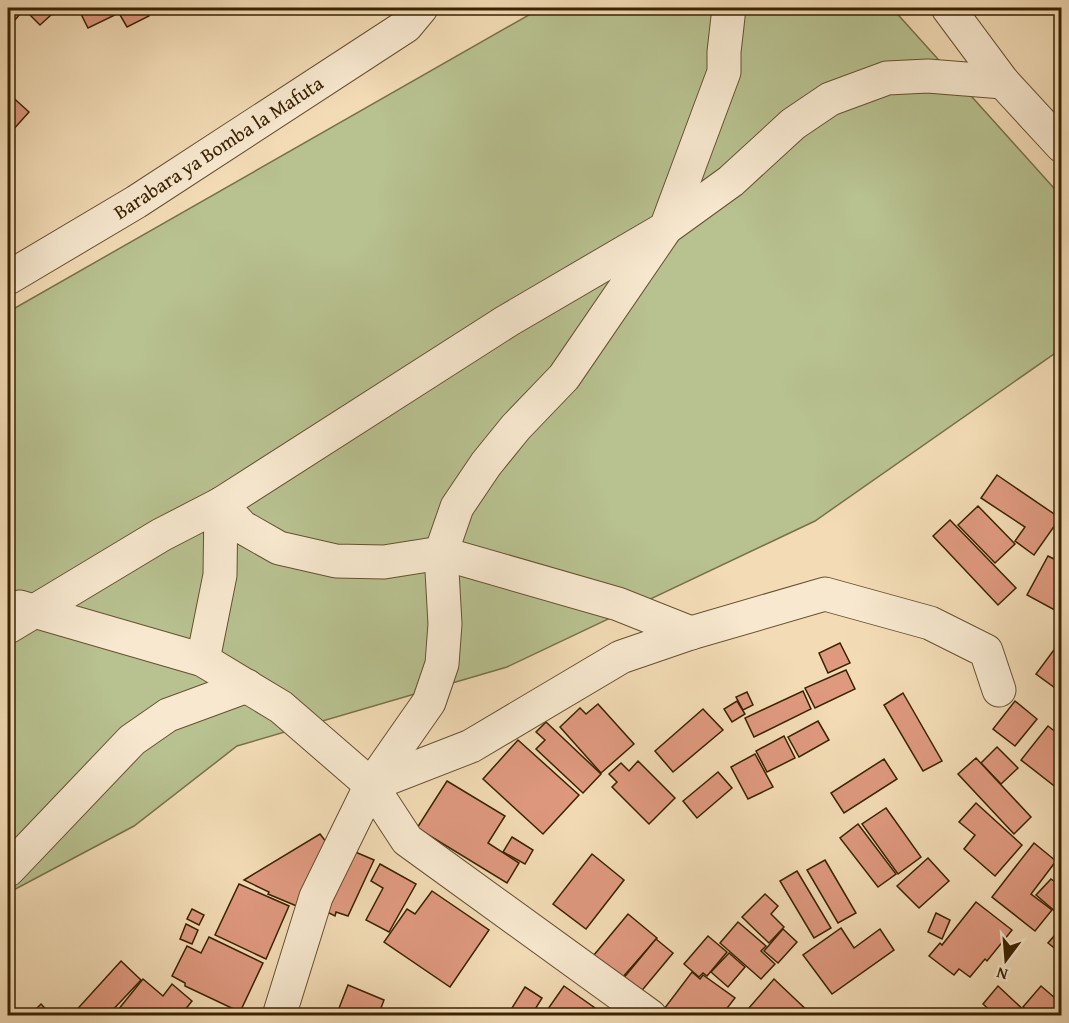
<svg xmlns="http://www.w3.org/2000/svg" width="1069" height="1023" viewBox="0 0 1069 1023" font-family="'Gentium Book Plus',serif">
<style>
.green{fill:#b8c190;stroke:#787248;stroke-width:1.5}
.building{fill:#df997f;stroke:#392301;stroke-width:1.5}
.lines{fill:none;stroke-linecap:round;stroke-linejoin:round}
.street-casing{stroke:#67512e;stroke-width:35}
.street{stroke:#f7e8cf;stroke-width:33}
.labels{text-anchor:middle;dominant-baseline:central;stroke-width:4.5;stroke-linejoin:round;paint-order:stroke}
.street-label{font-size:20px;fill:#392301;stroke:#f7e8cf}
</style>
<rect width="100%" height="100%" fill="#f2dbb5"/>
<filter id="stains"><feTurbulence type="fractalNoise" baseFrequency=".00333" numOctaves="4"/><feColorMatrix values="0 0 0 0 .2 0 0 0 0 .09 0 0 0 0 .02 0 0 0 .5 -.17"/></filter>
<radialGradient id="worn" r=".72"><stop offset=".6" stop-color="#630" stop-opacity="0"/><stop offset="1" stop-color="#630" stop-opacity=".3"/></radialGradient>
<path class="green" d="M541,8H892L1061,196V349L815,521L507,667L237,746L134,826L8,893V312Z"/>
<g class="building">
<path d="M8,8H10L19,15L10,26L8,24Z"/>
<path d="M23,8H44L51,15L40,25Z"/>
<path d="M78,8H111L115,15L88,28Z"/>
<path d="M116,8H145L149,16L127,27Z"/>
<path d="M8,93L29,112L12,131L8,127Z"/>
<path d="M997,475L1060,518L1034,555L1015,541L1025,527L981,498Z"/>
<path d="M978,506L1015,544L995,563L958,525Z"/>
<path d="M950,520L1016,588L998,605L933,536Z"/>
<path d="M1048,556L1062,563V614L1027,595Z"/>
<path d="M1062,639V693L1036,674Z"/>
<path d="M840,643L850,663L828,673L819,653Z"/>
<path d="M846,670L855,689L815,708L805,688Z"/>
<path d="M803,691L811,709L754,737L745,718Z"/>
<path d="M747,692L753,705L743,710L736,697Z"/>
<path d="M903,693L942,761L923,771L884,705Z"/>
<path d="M737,701L745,714L732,722L724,709Z"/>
<path d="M1015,701L1037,719L1015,746L993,729Z"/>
<path d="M598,704L634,744L601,773L560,727L580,708L586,714Z"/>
<path d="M703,709L723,730L673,772L655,751Z"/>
<path d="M818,721L829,740L799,757L788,737Z"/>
<path d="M546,722L601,774L583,793L536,749L545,740L536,732Z"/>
<path d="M1048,726L1062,737V792L1021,760Z"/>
<path d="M784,736L795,758L767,772L756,751Z"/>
<path d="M518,740L579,795L543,834L483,779Z"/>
<path d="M997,747L1018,768L1001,784L981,763Z"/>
<path d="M755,754L773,787L748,799L731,767Z"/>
<path d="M976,758L1031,817L1014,834L958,774Z"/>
<path d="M884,759L897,779L844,813L831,793Z"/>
<path d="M638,761L675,798L649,824L612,787L617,782L609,774L621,763L629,771Z"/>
<path d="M718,772L732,788L697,818L683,801Z"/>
<path d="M447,781L505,816L488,843L519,863L507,883L417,828Z"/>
<path d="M976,803L1022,845L995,876L964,849L975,835L959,822Z"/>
<path d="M886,808L921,857L898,874L862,824Z"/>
<path d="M858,824L896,874L878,887L840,838Z"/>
<path d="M320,834L327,843L299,907L268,894L269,892L244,880Z"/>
<path d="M512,837L533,850L525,864L503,852Z"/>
<path d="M1034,843L1056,861L1031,894L1052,910L1035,931L992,897Z"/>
<path d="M353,851L374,860L348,916L336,912L335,916L325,911Z"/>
<path d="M592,854L624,880L586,929L553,904Z"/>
<path d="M928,858L949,881L919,908L897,886Z"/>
<path d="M825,860L856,913L838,923L807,870Z"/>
<path d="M380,864L416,884L389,932L366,920L383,888L371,881Z"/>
<path d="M797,871L831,928L814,938L780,881Z"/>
<path d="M1051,879L1062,887V908L1057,913L1036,895Z"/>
<path d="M239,884L289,906L266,959L215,935Z"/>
<path d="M432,891L489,930L450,987L384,942L407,909L415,914Z"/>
<path d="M765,894L778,906L771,914L784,927L769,943L742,917Z"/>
<path d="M976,902L1012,930L987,961L985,959L970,977L959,969L954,975L929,956L940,943L942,945Z"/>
<path d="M192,909L204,915L199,925L187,919Z"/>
<path d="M936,913L950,920L942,939L928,932Z"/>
<path d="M628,914L657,938L622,978L594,955Z"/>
<path d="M738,922L766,946L761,951L775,964L761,979L720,943Z"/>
<path d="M186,924L198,930L192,944L180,939Z"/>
<path d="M1062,927V954L1048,943Z"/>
<path d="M841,928L854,948L880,929L894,950L832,994L803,955Z"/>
<path d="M783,929L797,942L778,963L764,951Z"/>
<path d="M708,936L727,952L707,976L703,973L699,977L684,964Z"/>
<path d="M209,937L263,963L240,1012L185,986V983L172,976L187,946L201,953Z"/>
<path d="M656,939L673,953L639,994L622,980Z"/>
<path d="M729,953L745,967L728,987L711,972Z"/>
<path d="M121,961L141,980L107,1016H71Z"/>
<path d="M692,972L700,979L703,975L735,998L721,1016H673L664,1009Z"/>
<path d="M143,979L163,996L172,984L192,1001L180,1016H113Z"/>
<path d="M774,979L813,1016H742Z"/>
<path d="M348,985L384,1000L378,1016H336Z"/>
<path d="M564,986L595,1008L590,1016H543Z"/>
<path d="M998,986L1030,1016H996L983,1004Z"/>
<path d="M1041,986L1062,1004V1016H1032L1023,1007Z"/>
<path d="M525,987L542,998L531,1016H507Z"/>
<path d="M41,1004L52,1016H29Z"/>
</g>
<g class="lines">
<g class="street-casing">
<g id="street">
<path d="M948,8L1003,82L1062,146"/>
<path d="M8,278L136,202L406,26L421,8"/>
<path d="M221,504L242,527L279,548L336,561L384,562L441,553L618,604L691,633"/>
<path d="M20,607L203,660L281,707L371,785L407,840L650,1016"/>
<path d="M8,627L161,535L221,504L507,321L666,228L724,72V52L729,8"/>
<path d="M203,660L220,575L221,504"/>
<path d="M371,785L471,746L621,657L691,633L825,594L930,623L986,651L999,690"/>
<path d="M8,870L132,740L168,715L247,686"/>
<path d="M279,1016L316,897L371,785L429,702L442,664L445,624L441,553L457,507L486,464L516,427L564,377L666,228L731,181L793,124L830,99L887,78L928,76L1003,82"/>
</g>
</g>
<use href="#street" class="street"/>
</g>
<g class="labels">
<g class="street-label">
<text transform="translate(218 147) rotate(-33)">Barabara ya Bomba la Mafuta</text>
</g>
</g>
<rect width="1069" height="1023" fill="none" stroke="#f2dbb5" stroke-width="30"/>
<rect x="9" y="9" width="1051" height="1005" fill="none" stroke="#392301" stroke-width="3"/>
<rect x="15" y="15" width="1039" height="993" fill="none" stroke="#392301" stroke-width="1.5"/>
<g transform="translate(1006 960) rotate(196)" stroke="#f7e8cf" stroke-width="4.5" paint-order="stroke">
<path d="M0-4.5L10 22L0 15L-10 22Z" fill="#392301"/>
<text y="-9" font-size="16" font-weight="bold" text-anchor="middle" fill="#392301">N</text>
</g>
<rect width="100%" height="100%" filter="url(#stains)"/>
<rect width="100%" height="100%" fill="url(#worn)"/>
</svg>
